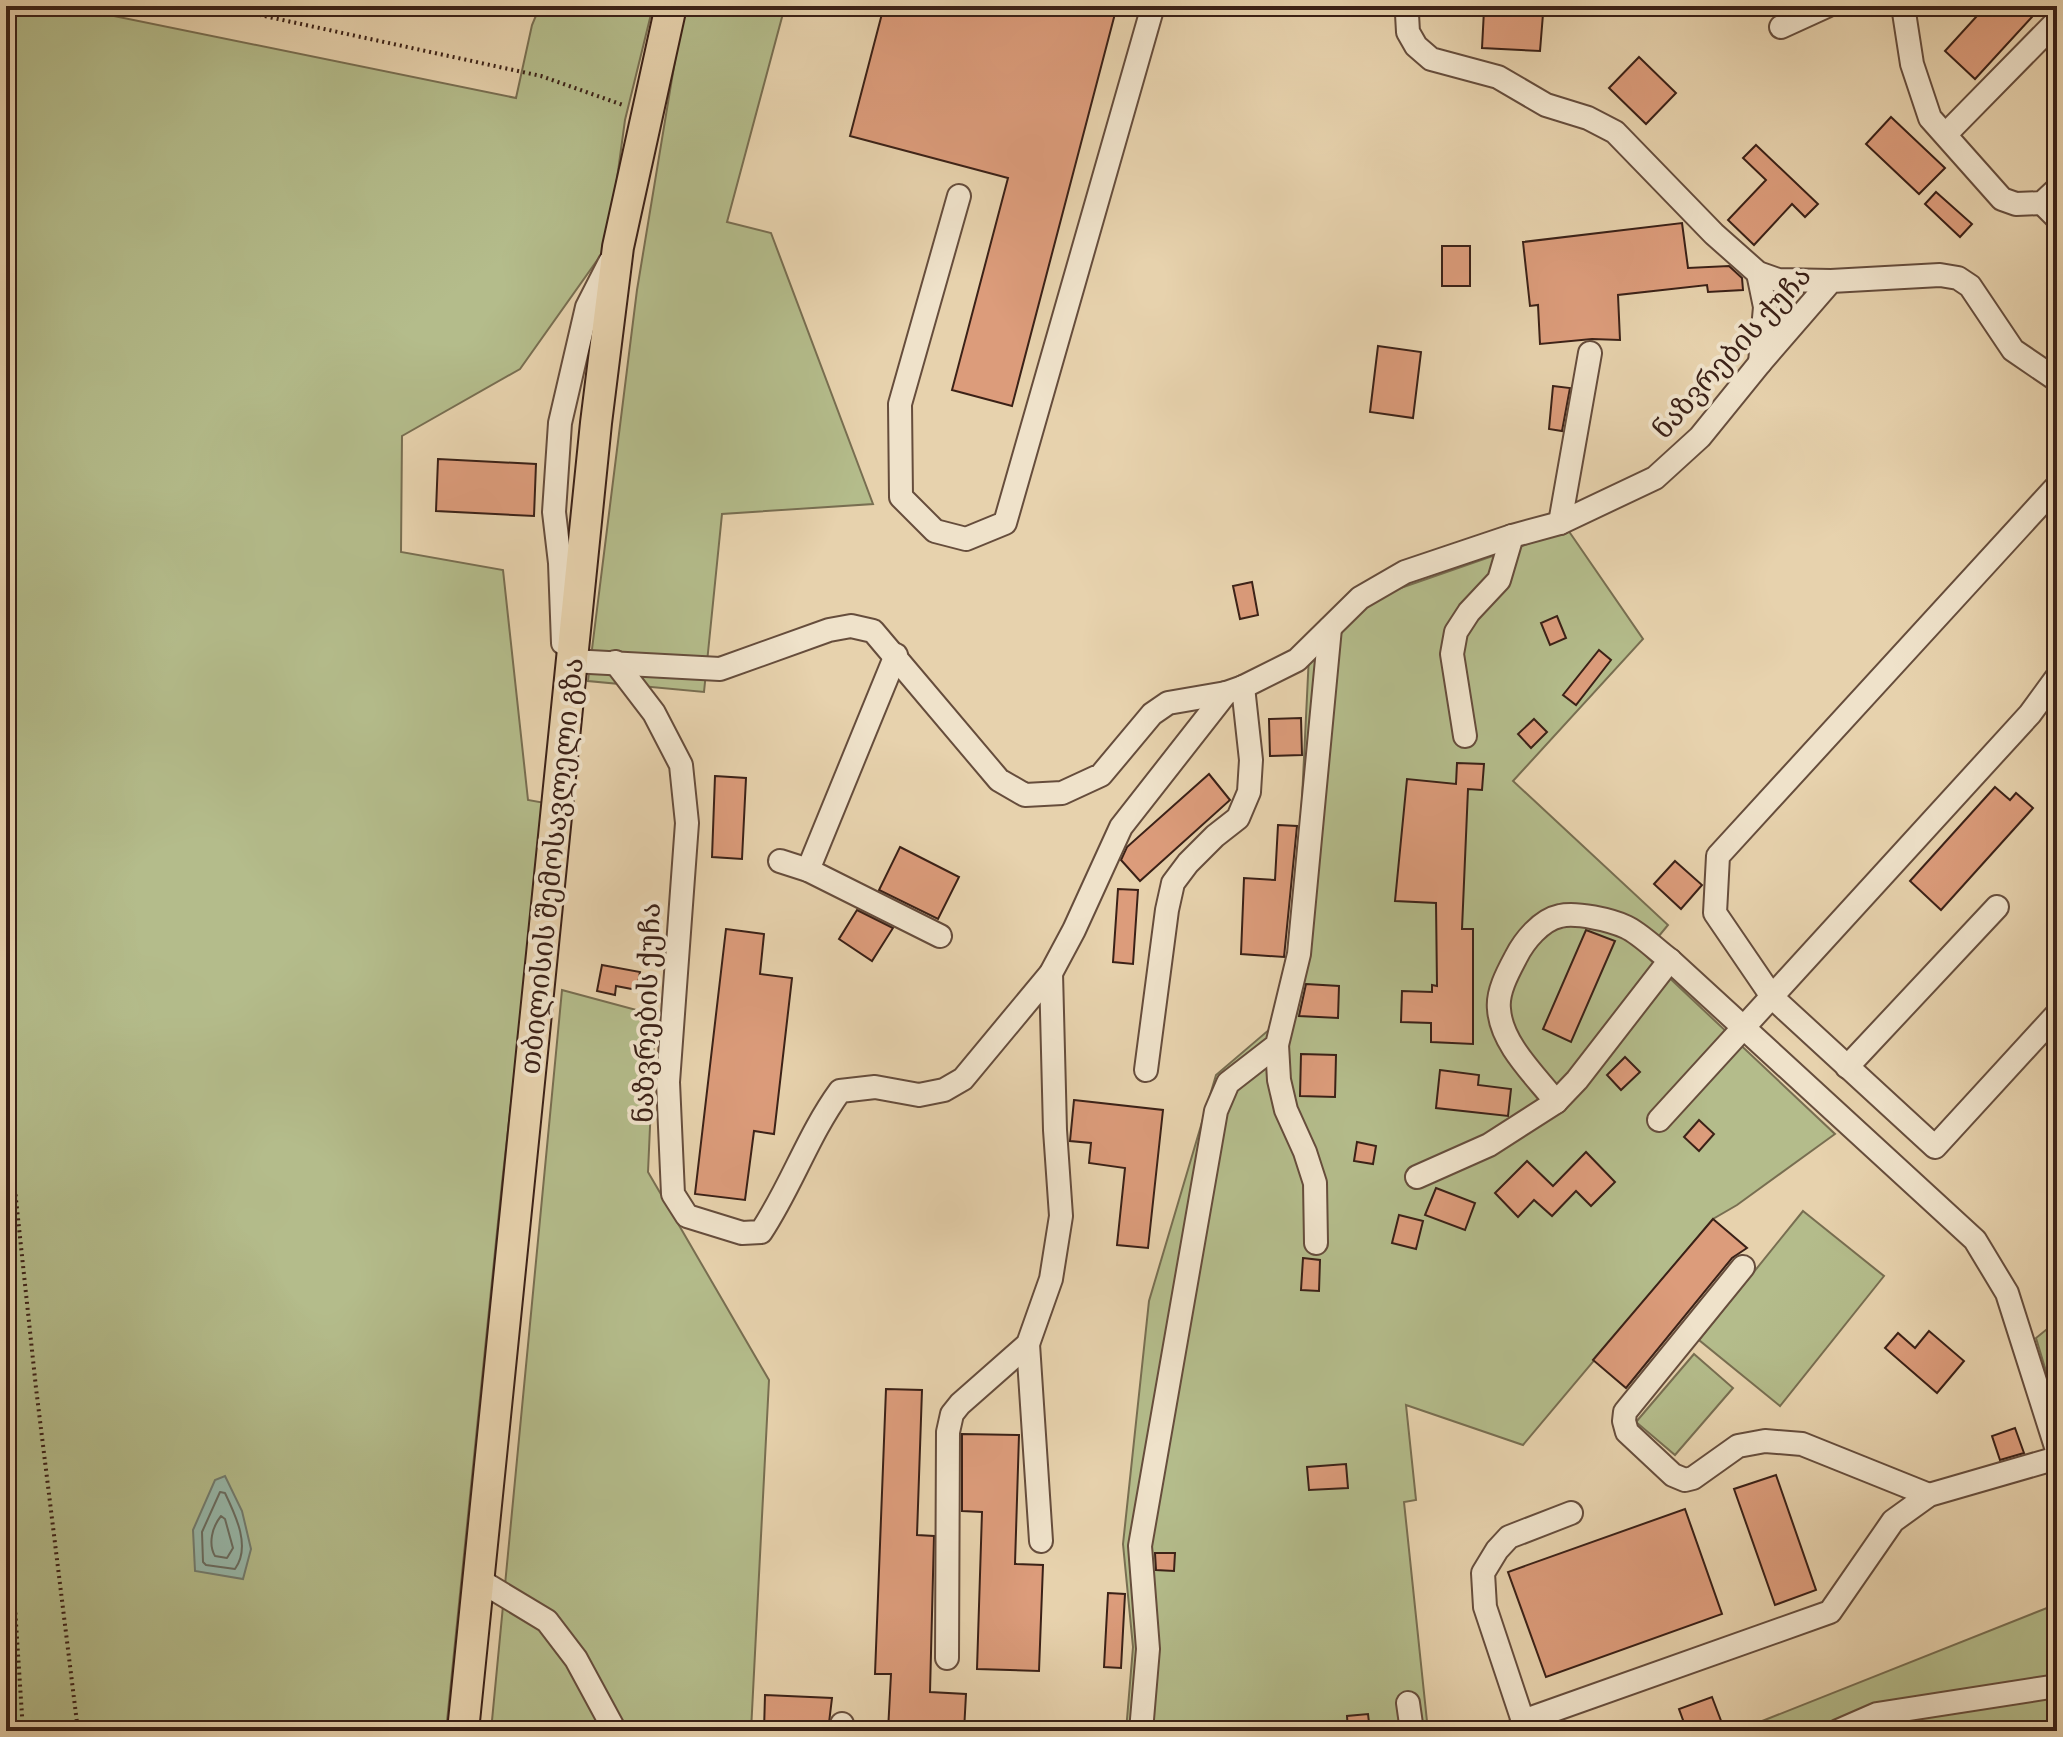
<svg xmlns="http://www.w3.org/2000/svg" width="2063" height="1737" viewBox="0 0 2063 1737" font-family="'EB Garamond','Noto Serif Georgian',serif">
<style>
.green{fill:#b4bc8b;stroke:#786e51;stroke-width:2}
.water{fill:#97b8aa;stroke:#727c6f;stroke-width:2}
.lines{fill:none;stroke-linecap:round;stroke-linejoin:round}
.shore{stroke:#696c60;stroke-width:2}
.building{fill:#dc9c7b;stroke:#3b2117;stroke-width:2}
.minor-casing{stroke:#664d3c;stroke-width:26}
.highway-casing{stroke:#3b2117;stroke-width:34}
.path{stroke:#3b2117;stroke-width:4;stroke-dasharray:2 4;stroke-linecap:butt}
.minor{stroke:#efe2ca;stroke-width:22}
.highway{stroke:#e7d2ad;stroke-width:30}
.labels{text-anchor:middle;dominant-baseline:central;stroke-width:8;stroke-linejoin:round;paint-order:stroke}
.street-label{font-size:28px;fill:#3b2117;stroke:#efe2ca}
</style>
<rect width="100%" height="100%" fill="#e7d2ad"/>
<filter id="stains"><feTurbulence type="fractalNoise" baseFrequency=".0025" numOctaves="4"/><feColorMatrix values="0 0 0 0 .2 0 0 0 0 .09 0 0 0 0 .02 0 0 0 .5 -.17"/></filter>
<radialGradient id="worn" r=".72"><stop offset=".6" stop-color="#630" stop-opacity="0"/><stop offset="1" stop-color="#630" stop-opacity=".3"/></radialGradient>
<g class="green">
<path d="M6,6H65L516,98L532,25L540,6H653L625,120L608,245L520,369L402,436L401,552L503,570L528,800L545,803L502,1183L446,1731H6Z"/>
<path d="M684,6H785L727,222L771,233L873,504L722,514L704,692L588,681L637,290Z"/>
<path d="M1568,530L1643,639L1513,781L1668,925L1644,954L1835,1134L1737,1205L1713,1219L1523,1445L1406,1405L1416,1500L1404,1502L1428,1731H1126L1133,1647L1123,1544L1149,1301L1216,1075L1277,1023L1294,964L1309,655L1369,599Z"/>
<path d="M562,990L655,1015L648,1172L769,1380L751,1731H491Z"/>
<path d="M1803,1211L1884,1276L1780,1406L1699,1340Z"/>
<path d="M2057,1321V1408L2036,1338Z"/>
<path d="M1694,1354L1733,1388L1675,1455L1636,1422Z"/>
<path d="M2057,1604V1731H1737Z"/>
</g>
<path class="water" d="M225,1476L242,1511L251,1549L243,1579L195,1571L193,1530L215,1480Z"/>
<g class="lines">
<g class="shore">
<path d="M220,1492L225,1493C236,1516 251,1547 235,1569L206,1565L203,1562L202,1532Z"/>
<path d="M221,1516L225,1519L233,1548L227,1558L215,1556C208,1544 212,1527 221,1516Z"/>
</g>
</g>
<g class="building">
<path d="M884,6H1117L1012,406L952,390L1008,178L850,136Z"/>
<path d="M1986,6H2042L1975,79L1945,51Z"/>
<path d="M1484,10L1543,14L1540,51L1482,48Z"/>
<path d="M1639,57L1676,93L1646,124L1609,88Z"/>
<path d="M1891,117L1945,168L1919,194L1866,144Z"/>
<path d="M1756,145L1818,204L1805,217L1792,204L1754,245L1728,220L1766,180L1743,158Z"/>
<path d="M1936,192L1972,224L1960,237L1925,204Z"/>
<path d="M1682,223L1688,268L1729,266L1742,278L1743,290L1708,292L1707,285L1618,295L1620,340L1592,339L1540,344L1538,305L1530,306L1523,242Z"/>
<rect x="1442" y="246" width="28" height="40"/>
<path d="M1378,346L1421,352L1413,418L1370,412Z"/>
<path d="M1553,386L1570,388L1562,431L1549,429Z"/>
<path d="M438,459L536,464L534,516L436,511Z"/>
<path d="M1252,582L1258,615L1240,619L1233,586Z"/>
<path d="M1557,616L1566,638L1550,645L1541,623Z"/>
<path d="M1599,650L1611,660L1576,705L1563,695Z"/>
<path d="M1301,718L1302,755L1270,756L1269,719Z"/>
<path d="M1534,719L1547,732L1531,748L1518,734Z"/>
<path d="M1457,763L1484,764L1482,790L1468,789L1462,929H1473V1044L1431,1042V1023L1401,1022L1402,991L1432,992V985L1437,986L1436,903L1395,901L1407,779L1456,784Z"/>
<path d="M1209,774L1230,800L1140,881L1121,860L1127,847Z"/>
<path d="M715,776L746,778L742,859L712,857Z"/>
<path d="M1995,787L2010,800L2016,793L2033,808L1941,910L1910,881Z"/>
<path d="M1278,825L1297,826L1284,957L1241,954L1244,878L1275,880Z"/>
<path d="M900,847L959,877L938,919L879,890Z"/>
<path d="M1675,861L1702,885L1681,909L1654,884Z"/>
<path d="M1118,889L1138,890L1133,964L1113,962Z"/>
<path d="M857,910L893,928L872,961L839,939Z"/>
<path d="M726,929L764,934L760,974L792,978L774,1134L754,1131L745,1200L695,1194Z"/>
<path d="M1586,930L1615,941L1571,1042L1543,1029Z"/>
<path d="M602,965L640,972L637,990L616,986L615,995L597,991Z"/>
<path d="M1306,984L1339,986L1338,1018L1299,1016Z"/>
<path d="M1301,1054L1336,1055L1335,1097L1300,1096Z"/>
<path d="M1625,1057L1640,1072L1621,1090L1607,1075Z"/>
<path d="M1440,1070L1479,1075L1478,1085L1511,1089L1508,1116L1436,1108Z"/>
<path d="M1074,1100L1163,1110L1148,1248L1117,1245L1125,1168L1089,1163L1091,1143L1070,1141Z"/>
<path d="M1699,1120L1714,1134L1699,1151L1684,1137Z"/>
<path d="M1357,1142L1376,1146L1373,1164L1354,1161Z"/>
<path d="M1586,1152L1615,1182L1591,1206L1576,1191L1552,1216L1534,1200L1518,1217L1495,1193L1527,1161L1553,1186Z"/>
<path d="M1436,1188L1475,1203L1465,1230L1425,1215Z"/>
<path d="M1399,1215L1423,1221L1416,1249L1392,1243Z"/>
<path d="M1713,1219L1747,1248L1732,1258L1626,1388L1593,1360Z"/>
<path d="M1303,1258L1320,1260L1319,1291L1301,1290Z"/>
<path d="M1929,1331L1964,1361L1937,1393L1885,1348L1898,1333L1915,1348Z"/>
<path d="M886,1389L922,1390L917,1535L934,1536L930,1692L966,1694L964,1731H888L891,1674H875Z"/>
<path d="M2015,1428L2024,1453L2000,1460L1992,1436Z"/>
<path d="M962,1434L1019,1435L1015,1564L1043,1565L1039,1671L977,1669L982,1512L962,1511Z"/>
<path d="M1346,1464L1348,1488L1309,1490L1307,1467Z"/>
<path d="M1776,1475L1816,1590L1775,1605L1734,1489Z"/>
<path d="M1685,1509L1722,1614L1546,1677L1508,1572Z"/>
<path d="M1155,1553H1175L1174,1571L1156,1570Z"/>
<path d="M1108,1593L1125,1594L1121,1668L1104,1667Z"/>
<path d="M765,1695L832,1698L828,1731H764Z"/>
<path d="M1712,1697L1723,1726L1710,1731H1687L1679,1709Z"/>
<path d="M1368,1714L1370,1731H1348L1347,1716Z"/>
</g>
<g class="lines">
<g class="minor-casing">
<g id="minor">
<path d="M1410,6L1407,14L1408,32L1416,46L1431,59L1498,77L1546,105L1588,118L1615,132L1714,234L1758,273L1778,280L1831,281"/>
<path d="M1903,6L1912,64L1930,118L2002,199L2016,204L2042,203L2057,189"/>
<path d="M1781,27L1827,6"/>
<path d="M1946,134L2057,21"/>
<path d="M959,196L900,404L901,497L935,531L966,539L1005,523L1153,6"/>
<path d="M2042,203L2057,218"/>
<path d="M1758,273L1765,307L1760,363"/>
<path d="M2057,486L1718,856L1715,913L1773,998L1935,1147L2057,1014"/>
<path d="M1560,523L1590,353"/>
<path d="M563,643L560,563L554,512L560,423L587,307L610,262"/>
<path d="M571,661L720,669L829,630L851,626L873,631L999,780L1025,795L1062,793L1101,775L1152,714L1168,703L1226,693L1243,687L1297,660L1360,598L1405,572L1512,536L1560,523L1655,478L1700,437L1760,363L1831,281L1940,275L1958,278L1970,286L2013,350L2057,380"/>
<path d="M615,662L654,713L681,765L687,823L668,1082L673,1194L687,1216L742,1233L761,1232C791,1187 808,1135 840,1091L875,1087L919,1095L944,1090L963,1079L1051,973L1074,930L1121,827L1226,693"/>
<path d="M1465,736L1452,654L1456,632L1469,612L1499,580L1512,536"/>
<path d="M780,861L808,870L940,936"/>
<path d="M808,870L896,655"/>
<path d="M1277,1045L1279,1080L1286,1110L1305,1152L1315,1183L1316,1243"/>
<path d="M1847,1067L1997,907"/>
<path d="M1146,1070L1167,910L1173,883L1188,863L1215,836L1238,818L1249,792L1251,760L1243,687"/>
<path d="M1556,1102C1536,1076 1501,1044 1499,1009C1497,992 1508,972 1516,957C1524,941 1541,920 1560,916C1576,912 1611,920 1626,927C1641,934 1656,950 1670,960L1975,1240L2007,1293L2057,1450"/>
<path d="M1659,1120L2030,714L2057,677"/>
<path d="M1417,1177L1489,1145L1556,1102L1577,1080L1670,960"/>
<path d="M1743,1267L1625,1412L1624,1421L1627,1432L1673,1475L1685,1480L1693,1478L1738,1446L1765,1441L1802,1444L1929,1495"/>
<path d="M1028,1344L1041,1541"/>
<path d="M479,1580L547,1621L576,1659L615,1731"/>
<path d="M947,1658L948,1432L952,1414L960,1404L1028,1344L1051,1279L1061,1216L1055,1130L1051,973"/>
<path d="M1408,1703L1412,1731"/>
<path d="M1523,1721L1830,1612L1893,1521L1929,1495L2057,1458"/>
<path d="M842,1731V1724"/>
<path d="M1141,1731L1148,1649L1140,1546L1216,1111L1228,1083L1277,1045L1299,954L1330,628"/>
<path d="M1517,1731L1523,1721L1485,1607L1483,1573L1497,1550L1509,1537L1571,1513"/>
<path d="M1838,1731L1877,1714L2057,1686"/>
</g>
</g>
<g class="highway-casing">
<path id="highway" d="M463,1731L596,423L618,247L671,6"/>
</g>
<g class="path">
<path d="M218,6L541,76L623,105"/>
<path d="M6,1105L36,1388L78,1731"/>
<path d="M6,1469L23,1731"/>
</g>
<use href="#minor" class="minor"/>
<use href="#highway" class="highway"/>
</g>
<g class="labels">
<g class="street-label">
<text transform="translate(1731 352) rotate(-48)">ნაზვრების ქუჩა</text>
<text transform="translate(551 866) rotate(-84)">თბილისის შემოსავლელი გზა</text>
<text transform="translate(646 1013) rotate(-88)">ნაზვრების ქუჩა</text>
</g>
</g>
<rect width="2063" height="1737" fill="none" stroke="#e7d2ad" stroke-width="32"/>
<rect x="8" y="8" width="2047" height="1721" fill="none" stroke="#3b2117" stroke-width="4"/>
<rect x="16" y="16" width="2031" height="1705" fill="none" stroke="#3b2117" stroke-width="2"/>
<rect width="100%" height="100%" filter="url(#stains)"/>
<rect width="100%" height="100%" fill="url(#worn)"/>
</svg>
